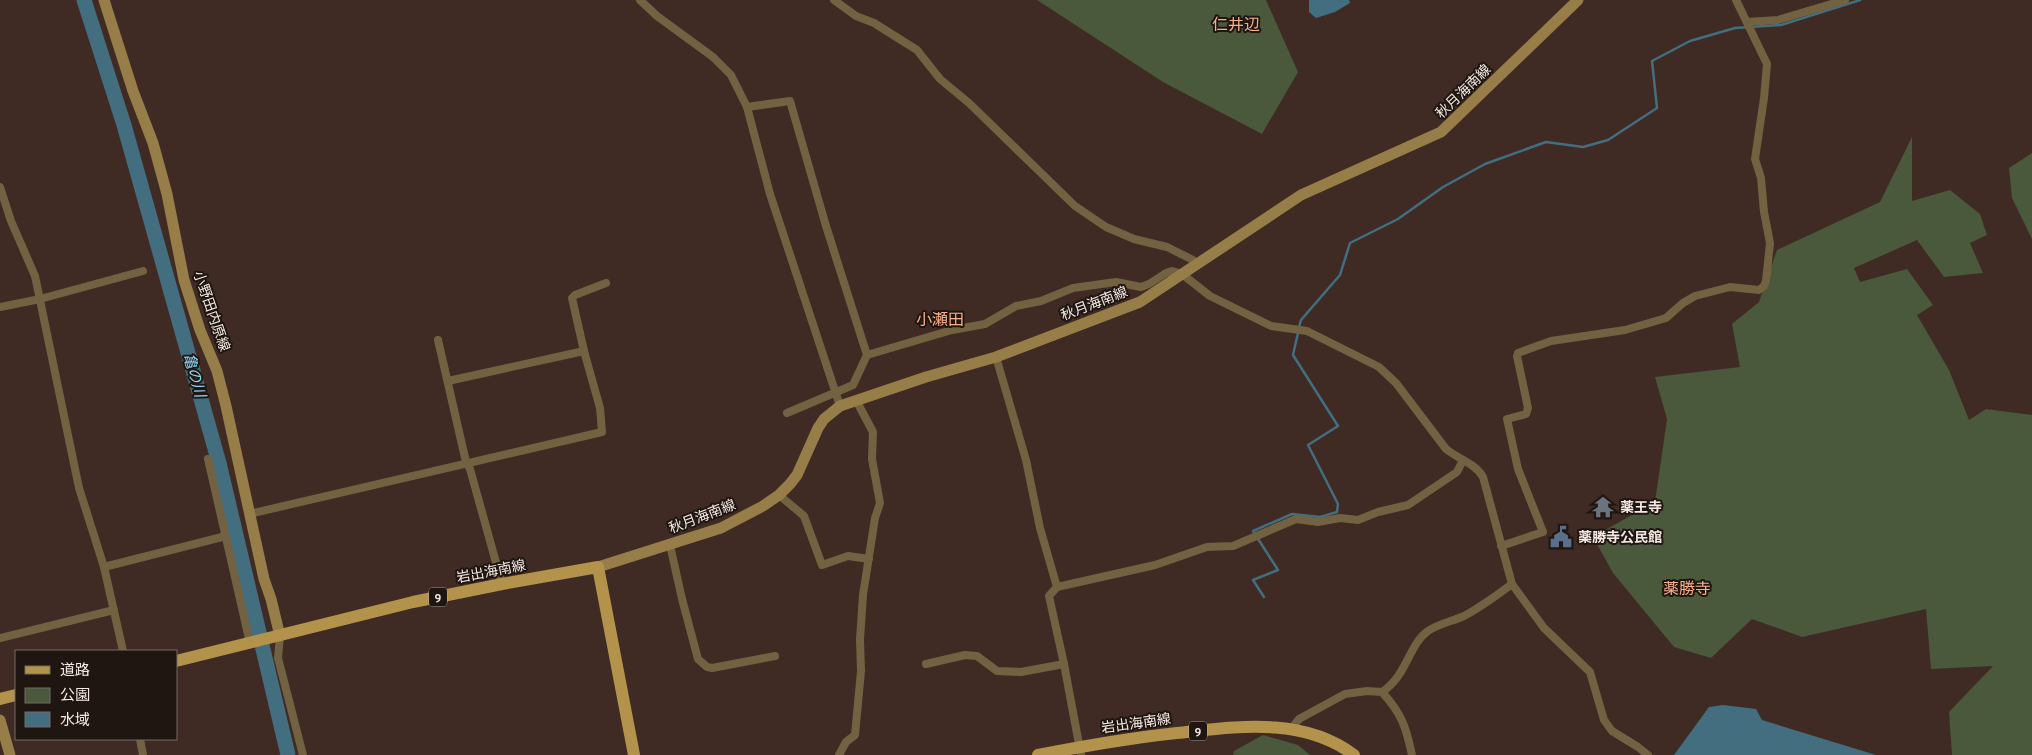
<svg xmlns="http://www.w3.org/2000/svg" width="2032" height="755" viewBox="0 0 2032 755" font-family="'PT Sans','Noto Sans JP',sans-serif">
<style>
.green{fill:#4a583b}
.water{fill:#426e7f}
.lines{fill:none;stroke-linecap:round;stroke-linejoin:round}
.stream{stroke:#426e7f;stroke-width:2.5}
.river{stroke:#426e7f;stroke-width:15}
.street{stroke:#726241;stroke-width:8}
.secondary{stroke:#977d48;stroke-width:11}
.primary{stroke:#b3924b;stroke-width:12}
.labels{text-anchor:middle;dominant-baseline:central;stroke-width:4;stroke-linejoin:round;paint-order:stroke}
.shield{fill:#1f1612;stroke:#b6aaa5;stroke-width:1}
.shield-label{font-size:12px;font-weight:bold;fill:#f6e9e4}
.street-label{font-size:14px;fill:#f6e9e4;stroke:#1f1612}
.poi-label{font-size:14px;font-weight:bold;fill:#f6e9e4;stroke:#1f1612;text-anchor:start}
.water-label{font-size:15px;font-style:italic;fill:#8dd7f6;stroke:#1f1612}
.quarter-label{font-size:16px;fill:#f9b089;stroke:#1f1612}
</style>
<rect width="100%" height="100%" fill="#3f2b23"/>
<g class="green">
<path d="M1037,0H1266L1298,72L1262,134L1163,82Z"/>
<path d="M1912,137V201L1950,190L1980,214L1987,235L1970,243L1983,273L1944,277L1917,240L1854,268L1860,282L1907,269L1933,305L1917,315L1949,370L1969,420L1986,409L2032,415V755H1952L1949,712L1993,666L1931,669L1926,609L1802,637L1752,619L1711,658L1674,647L1613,573L1593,537L1655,502L1667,419L1655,377L1740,367L1732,324L1759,302L1777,250L1880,202Z"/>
<path d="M2032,153V239L2012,198L2009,168Z"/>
<path d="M1263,735L1298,745L1310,755H1233L1234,751Z"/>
</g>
<g class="water">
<path d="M1309,0H1349L1350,3L1335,12L1316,18L1309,12Z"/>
<path d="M1723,705L1756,709L1762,720L1876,755H1674L1709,707Z"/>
</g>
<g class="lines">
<g class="stream">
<path d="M1299,327L1301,320L1340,275L1350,243L1398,219L1443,187L1485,164L1546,142L1583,147L1608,140L1657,108L1652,61L1690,41L1735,28L1781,25L1860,0"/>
<path d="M1264,597L1253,580L1278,570L1253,531L1292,514L1320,517L1337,512L1338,504L1308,445L1338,426L1293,355L1298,333"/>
</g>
<path class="river" d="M84,0L124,125L219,463L288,755"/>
<g class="street">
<path d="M640,0L657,16L713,57L731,75L747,107L770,194L840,406"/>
<path d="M834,0L856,16L874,23L917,50L940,79L969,103L1075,206L1106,227L1134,239L1167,247L1193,260L1197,264"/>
<path d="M1747,22L1778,20L1845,0"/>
<path d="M747,107L790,101L826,226L867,355L853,385L787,413"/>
<path d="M0,187L11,221L35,276L79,488L104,567L123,651"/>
<path d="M0,307L40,299L143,271"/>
<path d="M438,340L466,462L470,469L502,584"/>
<path d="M867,355L952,330L985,324L1016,306L1041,301L1073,288L1116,282L1141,287L1149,284L1166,273L1172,271L1182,274L1210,296L1271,326L1307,331L1379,367L1396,383L1446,449C1458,459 1475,463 1483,477L1512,584L1544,628L1590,672L1604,720L1612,731L1638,747L1648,755"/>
<path d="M996,357L1026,460L1040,528L1057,587"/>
<path d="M448,381L584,351"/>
<path d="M208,459L250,643"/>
<path d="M779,495L804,516L822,565L848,556L869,559"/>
<path d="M249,514L602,432L600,408L584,351L572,298L575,295L606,283"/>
<path d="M670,545L682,599L698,659L707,667L712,668L775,656"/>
<path d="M1501,546L1543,532L1518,469L1507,419L1526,414L1528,408L1517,356L1518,353L1551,341L1625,330L1666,318L1683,303L1695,296L1730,287L1759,290L1764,286L1766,281L1770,243L1764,212L1761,178L1755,159L1764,98L1767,64L1736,0"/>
<path d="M104,567L226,536"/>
<path d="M280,636L278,658L303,755"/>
<path d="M0,638L114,610"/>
<path d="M926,664L965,655L977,656L997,671L1021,672L1064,664L1049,596L1057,587L1155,565L1207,547L1233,546L1296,519L1318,522L1340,518L1358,520L1378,512L1408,505L1457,472L1463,460"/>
<path d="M1064,664L1081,755"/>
<path d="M1382,692C1407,676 1409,644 1428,631C1438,624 1453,621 1464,616C1481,607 1497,595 1512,584"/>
<path d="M1291,729L1299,719L1345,694L1367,691L1382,692C1402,714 1406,727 1412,755"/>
<path d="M140,739L143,755"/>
<path d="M839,755L846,742L855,735L861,671L860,639L863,595L875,518L880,503L872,459L873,432L856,400"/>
</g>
<g class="secondary">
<path d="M104,0L133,91L153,143L167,194L184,280L200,330L217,371L226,406L264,579L271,599L280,636"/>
<path d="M598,567L721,528L763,506L779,495L790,484L797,475L818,428L824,419L840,406L926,377L996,357L1140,302L1301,195L1441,132L1578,0"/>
<path d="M0,720L10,755"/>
</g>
<g class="primary">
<path d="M176,661L413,602L502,584L598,567L634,755"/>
<path d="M0,699L16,695"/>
<path d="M1038,755C1084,746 1130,738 1177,733C1236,727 1302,716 1354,755"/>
</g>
</g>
<defs>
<g id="temple-bare" transform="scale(1.725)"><path d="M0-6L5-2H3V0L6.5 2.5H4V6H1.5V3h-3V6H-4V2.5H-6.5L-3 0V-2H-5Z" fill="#6b7280" stroke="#1f1612" stroke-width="2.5" paint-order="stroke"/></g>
<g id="civic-bare" transform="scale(1.725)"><path d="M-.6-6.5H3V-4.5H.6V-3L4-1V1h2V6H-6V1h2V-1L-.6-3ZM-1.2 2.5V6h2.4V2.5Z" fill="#5c6f8a" stroke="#1f1612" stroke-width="2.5" paint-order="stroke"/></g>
</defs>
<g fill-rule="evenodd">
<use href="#temple-bare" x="1603" y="507"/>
<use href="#civic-bare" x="1561" y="537"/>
</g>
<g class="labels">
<g class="shield">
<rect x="429" y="587.5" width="18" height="19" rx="4"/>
<rect x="1189" y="721.5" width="18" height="19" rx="4"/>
</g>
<g class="shield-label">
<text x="438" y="597">9</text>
<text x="1198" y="731">9</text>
</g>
<g class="street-label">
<text transform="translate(1463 91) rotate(-44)">秋月海南線</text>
<text transform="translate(1094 303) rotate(-21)">秋月海南線</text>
<text transform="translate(212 311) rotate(71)">小野田内原線</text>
<text transform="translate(702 516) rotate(-21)">秋月海南線</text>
<text transform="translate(491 571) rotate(-11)">岩出海南線</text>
<text transform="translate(1136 723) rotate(-8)">岩出海南線</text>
</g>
<g class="poi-label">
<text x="1620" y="507">薬王寺</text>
<text x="1578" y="537">薬勝寺公民館</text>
</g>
<g class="water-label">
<text transform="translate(195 375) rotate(74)">亀の川</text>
</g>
<g class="quarter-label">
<text x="1236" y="24">仁井辺</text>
<text x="940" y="319">小瀬田</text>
<text x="1687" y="588">薬勝寺</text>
</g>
</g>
<rect x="15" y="650" width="162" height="90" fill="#1f1612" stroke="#756a66"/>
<rect x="25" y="666" width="25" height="8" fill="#b3924b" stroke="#756a66"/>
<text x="60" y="675" font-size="15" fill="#f6e9e4">道路</text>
<rect x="25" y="688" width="25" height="15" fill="#4a583b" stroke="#756a66"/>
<text x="60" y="700" font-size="15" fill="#f6e9e4">公園</text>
<rect x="25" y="712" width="25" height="15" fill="#426e7f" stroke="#756a66"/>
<text x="60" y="725" font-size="15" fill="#f6e9e4">水域</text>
</svg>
